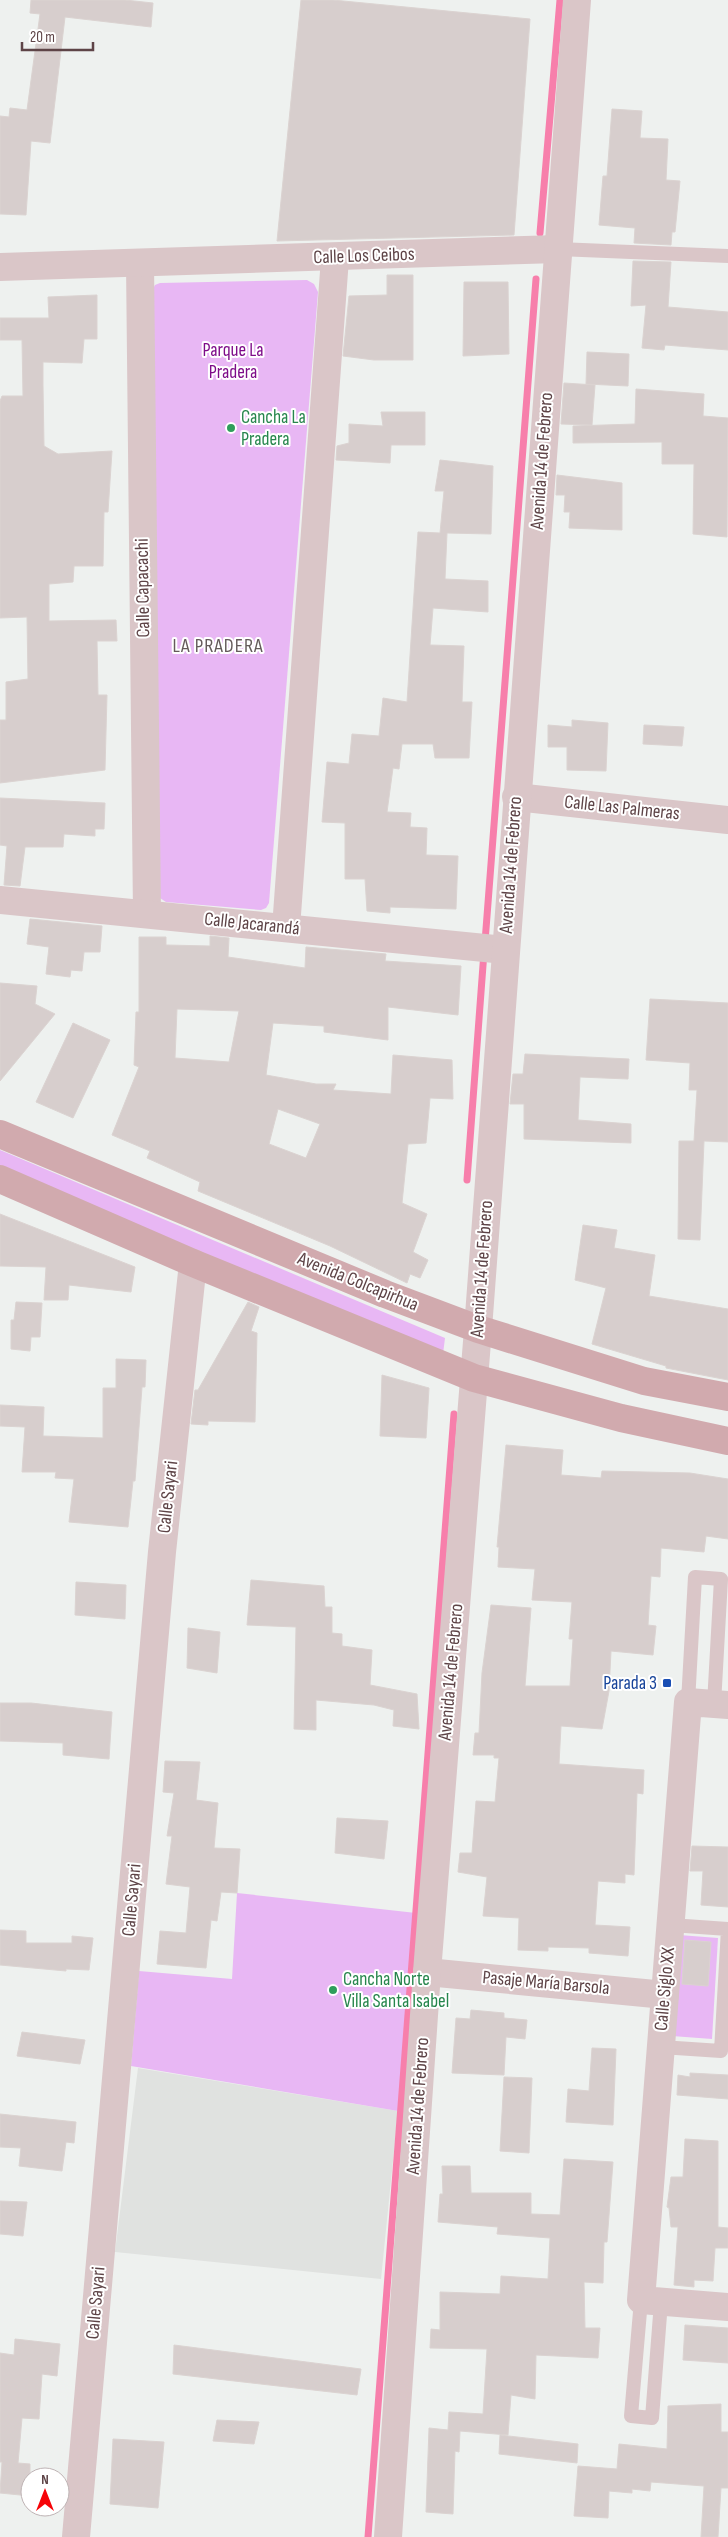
<svg xmlns="http://www.w3.org/2000/svg" width="728" height="2537" viewBox="0 0 728 2537" font-family="'Sofia Sans Condensed',sans-serif">
<style>
.education{fill:#e0e2e0}
.green{fill:#e8b7f4}
.lines{fill:none;stroke-linecap:round;stroke-linejoin:round}
.stream{stroke:#f77fab;stroke-width:7}
.building{fill:#d7cecd;stroke:#dbd3d1;fill-rule:evenodd}
.lane{stroke:#dac6c8;stroke-width:14}
.street{stroke:#dac6c8;stroke-width:28}
.primary{stroke:#d1aaae;stroke-width:28}
.leisure-dot{fill:#2e9e5b;stroke:#fff;stroke-width:2}
.transit-dot{fill:#1a4fb4;stroke:#fff;stroke-width:2}
.labels{text-anchor:middle;dominant-baseline:central;stroke-width:4;stroke-linejoin:round;paint-order:stroke}
.street-label{font-size:19px;fill:#5e4447;stroke:#fff}
.park-label{font-size:19px;fill:#7e0c89;stroke:#fff}
.leisure-label{font-size:19px;fill:#27864d;stroke:#fff;text-anchor:start}
.transit-label{font-size:19px;fill:#164399;stroke:#fff;text-anchor:end}
.neighbourhood-label{font-size:20px;letter-spacing:1px;fill:#645a5a;stroke:#fff}
</style>
<rect width="100%" height="100%" fill="#eef1ef"/>
<path class="education" d="M138,2068L398,2111L381,2279L115,2252Z"/>
<g class="green">
<path d="M307,280L314,284L318,292L269,903L266,908L261,910L166,902L160,898L152,291L155,285L160,283Z"/>
<path d="M0,1150L445,1338L443,1354L326,1307L0,1166Z"/>
<path d="M237,1893L416,1913L398,2111L131,2066L139,1971L232,1979Z"/>
<path d="M679,1935L718,1938L712,2039L672,2036Z"/>
</g>
<g class="lines">
<g class="stream">
<path d="M540,233L560,0"/>
<path d="M485,942L536,279"/>
<path d="M467,1180L484,952"/>
<path d="M368,2537L454,1414"/>
</g>
</g>
<g class="building">
<path d="M31,0H125L153,3L151,27L65,17L50,143L31,141L26,215L0,214V116L9,117L10,108L27,110L40,14L30,13Z"/>
<path d="M301,0H333L530,19L514,235L277,241Z"/>
<path d="M612,109L642,111L640,138L668,139L666,180L680,181L675,232H672L671,245L634,243L635,228L599,225L603,176H607Z"/>
<path d="M633,261L671,262L668,307L728,312V350L665,345L664,350L642,348L646,305L631,306Z"/>
<path d="M387,275H413V360H374L343,356L349,296L387,295Z"/>
<path d="M464,282H508L509,354L463,356Z"/>
<path d="M97,295V339H84L82,363L43,362V386L44,446L58,454L112,451L108,512H104L103,566H74L73,582L49,584V621L116,620L117,641H97L98,695H107L105,770L0,783V720H6V682L28,679L27,617L0,618V401L2,396H23L22,340H0V318H49L48,297Z"/>
<path d="M587,352L629,354L628,386L586,384Z"/>
<path d="M564,383L595,385L592,425L561,424Z"/>
<path d="M636,389L704,394L703,416L728,418L727,537L693,534L694,464H662V442L573,443V426L635,424Z"/>
<path d="M381,412H425V445H391L390,463L336,460L337,446L349,443V424L383,426Z"/>
<path d="M440,460L493,466L491,534L447,533L445,579L488,581V612L433,608L430,645L464,646L462,702H472L469,758H435L433,744H402L399,769L393,768L387,812L411,813L410,827L427,828L426,855L458,856L456,909L390,907V913L367,911L365,879H345V823L322,822L327,762L349,764L352,734L379,736L383,698L407,702L418,532L440,533L444,491H435Z"/>
<path d="M557,475L622,483V530L569,528L570,512H564L565,495H556Z"/>
<path d="M572,720L608,723L606,771L567,770V747H548V725L572,727Z"/>
<path d="M644,725L684,727L682,746L643,744Z"/>
<path d="M0,798L105,803L104,829H95V836L64,834L63,847H25L20,886L4,885L7,846L0,845Z"/>
<path d="M30,919L102,926L100,952H84L82,971L71,970L70,977L46,974L49,947L27,944Z"/>
<path d="M210,936L229,938L228,957L305,968L306,947L386,954L385,961L461,966L458,1015L388,1007V1040L324,1032V1026L273,1023L266,1075L316,1084H336L333,1090L391,1094L393,1055L452,1060L453,1099L430,1098L426,1143L408,1144L402,1203L427,1214L413,1252L428,1260L420,1278L410,1274L407,1283L330,1246L198,1191L200,1182L147,1158L150,1151L112,1135L139,1067L134,1065L136,1012H139V937H166V945L210,946ZM177,1009L239,1011L229,1062L175,1058ZM278,1109L320,1124L306,1158L269,1144Z"/>
<path d="M0,983L37,986L35,1004L55,1014L0,1081Z"/>
<path d="M650,999L728,1003V1142L704,1141L700,1240L678,1239L679,1141H694L697,1090H689L690,1063L646,1060Z"/>
<path d="M73,1023L110,1040L73,1118L36,1102Z"/>
<path d="M525,1054L629,1059L628,1079L580,1077L578,1120L631,1124V1143L524,1139V1104H510L513,1074H523Z"/>
<path d="M0,1214L135,1267L131,1292L69,1285L68,1300H44L46,1267L0,1266Z"/>
<path d="M583,1225L617,1230L614,1248L655,1255L649,1296L728,1309V1380L666,1368V1366L592,1344L606,1288L575,1280Z"/>
<path d="M16,1302L42,1303L40,1337H31L30,1351L11,1349V1320H14Z"/>
<path d="M248,1302L259,1307L251,1331L257,1333L255,1422L208,1421V1425L191,1424L195,1390H198Z"/>
<path d="M116,1359L146,1360L145,1387H142L135,1481H133L128,1527L69,1522L74,1479L55,1478L56,1472H22L25,1427L0,1426V1405L44,1407L43,1436L103,1438V1388H116Z"/>
<path d="M382,1375L429,1388L426,1438L380,1436Z"/>
<path d="M506,1445L563,1450L561,1475L601,1478L602,1471L690,1473L728,1479V1539L706,1536L704,1552L661,1548L660,1577L651,1576L648,1625L656,1626L653,1655L611,1651L609,1691L602,1729L561,1726L559,1764L644,1770L643,1794L637,1793L634,1875L625,1874V1883L598,1881L595,1925L630,1927L628,1956L589,1953V1948L548,1947V1951L518,1950L519,1918L483,1916L487,1877L458,1872L460,1853H472L476,1801L495,1802L499,1758H494V1755H473L475,1733H479L482,1673L491,1605L531,1608L525,1686H570L573,1639H569L572,1602L532,1600L535,1569L498,1567L499,1547H497Z"/>
<path d="M251,1580L324,1586L325,1607H332V1633L342,1634V1646L372,1650L370,1685L417,1694L419,1729L393,1726L394,1710L374,1705L316,1700V1730L294,1729L296,1627L247,1625Z"/>
<path d="M76,1582L126,1585L125,1619L75,1615Z"/>
<path d="M188,1628L220,1632L217,1673L187,1668Z"/>
<path d="M0,1703H31L112,1712L109,1759L63,1755V1743L0,1741Z"/>
<path d="M165,1761L200,1762L196,1800L218,1803L214,1848L240,1849L237,1893L221,1892L217,1921L211,1920L206,1968L157,1964L160,1931L186,1933L190,1887L166,1884L172,1836H167L174,1793L163,1792Z"/>
<path d="M337,1818L388,1821L384,1859L335,1853Z"/>
<path d="M692,1846L728,1847V1907L701,1905L703,1871H690Z"/>
<path d="M0,1930L26,1931V1943H72V1936L93,1938L89,1970L66,1969V1971L0,1965Z"/>
<path d="M685,1940L711,1942L708,1986L682,1984Z"/>
<path d="M471,2010L504,2013V2018L527,2020L525,2039L506,2037L504,2075L452,2073L456,2018L470,2019Z"/>
<path d="M22,2032L85,2040L80,2064L17,2056Z"/>
<path d="M592,2048L616,2049L613,2125L566,2122L568,2089L589,2091Z"/>
<path d="M690,2073L728,2075V2099L677,2095L678,2075L690,2077Z"/>
<path d="M504,2077L532,2078L529,2153L500,2151Z"/>
<path d="M0,2114L76,2122L74,2143L66,2142L62,2171L19,2166L21,2148L0,2147Z"/>
<path d="M685,2139L718,2141V2227L728,2228V2248H715L713,2281L694,2280V2287L674,2285L678,2227H671L669,2208L667,2207L671,2177H683Z"/>
<path d="M564,2159L613,2162L607,2242H604L603,2283L584,2282L585,2328H600L598,2358L536,2355L535,2399L511,2395L508,2435L460,2431L459,2452L455,2451L453,2514L426,2512L429,2428L448,2430L449,2412L483,2414L487,2349L430,2348L431,2329L440,2330V2292L500,2294L501,2276L548,2279L550,2238L497,2234L498,2227L438,2222L440,2194H443L442,2166H470L471,2193H531V2214L560,2215Z"/>
<path d="M0,2201L27,2202L23,2236L0,2234Z"/>
<path d="M685,2325L728,2328V2363L683,2360Z"/>
<path d="M15,2339L60,2344L57,2376L42,2374L39,2419L22,2418L18,2463L30,2464V2496L0,2493L2,2462H0V2353L14,2355Z"/>
<path d="M174,2345L361,2369L357,2395L173,2374Z"/>
<path d="M721,2404V2432H728V2488H721L718,2537H701L704,2486L651,2482L650,2491L632,2489V2493L609,2491L608,2518L574,2516L578,2466L617,2469L619,2444L667,2449L668,2406Z"/>
<path d="M217,2420L259,2422L254,2444L213,2441Z"/>
<path d="M500,2435L578,2444L577,2463L499,2454Z"/>
<path d="M113,2439L164,2442L158,2508L110,2504Z"/>
</g>
<g class="lines">
<g class="lane">
<path d="M558,249L728,256"/>
<path d="M688,1702L695,1577L721,1579L714,1704"/>
<path d="M661,2047L721,2051L728,1929L671,1925"/>
<path d="M641,2300L631,2416L652,2418L661,2302"/>
</g>
<g class="street">
<path d="M140,263L147,914"/>
<path d="M0,267L558,249"/>
<path d="M516,797L728,820"/>
<path d="M0,900L505,950"/>
<path d="M286,928L335,258"/>
<path d="M728,1705L688,1702L641,2300L728,2307"/>
<path d="M427,1972L665,1995"/>
<path d="M76,2537L162,1552L193,1263"/>
<path d="M388,2537L427,1972L478,1329L577,0"/>
</g>
<g class="primary">
<path d="M0,1134L385,1294L478,1329L644,1381L728,1397"/>
<path d="M0,1179L193,1263L474,1378L621,1418L728,1441"/>
</g>
</g>
<g class="leisure-dot">
<circle cx="231" cy="428" r="5"/>
<circle cx="333" cy="1990" r="5"/>
</g>
<rect class="transit-dot" x="662" y="1678" width="10" height="10" rx="2.5"/>
<g class="labels">
<g class="street-label">
<text transform="translate(364 256) rotate(-2)">Calle Los Ceibos</text>
<text transform="translate(542 461) rotate(-86)">Avenida 14 de Febrero</text>
<text transform="translate(143 588) rotate(-91)">Calle Capacachi</text>
<text transform="translate(622 808) rotate(6)">Calle Las Palmeras</text>
<text transform="translate(511 865) rotate(-86)">Avenida 14 de Febrero</text>
<text transform="translate(252 924) rotate(6)">Calle Jacarandá</text>
<text transform="translate(482 1269) rotate(-86)">Avenida 14 de Febrero</text>
<text transform="translate(358 1282) rotate(22)">Avenida Colcapirhua</text>
<text transform="translate(168 1497) rotate(-84)">Calle Sayari</text>
<text transform="translate(451 1672) rotate(-85)">Avenida 14 de Febrero</text>
<text transform="translate(132 1900) rotate(-85)">Calle Sayari</text>
<text transform="translate(546 1983) rotate(5)">Pasaje María Barsola</text>
<text transform="translate(665 1989) rotate(-85)">Calle Siglo XX</text>
<text transform="translate(418 2106) rotate(-86)">Avenida 14 de Febrero</text>
<text transform="translate(96 2303) rotate(-85)">Calle Sayari</text>
</g>
<g class="park-label">
<text x="233" y="350">Parque La<tspan x="233" dy="22">Pradera</tspan></text>
</g>
<g class="leisure-label">
<text x="241" y="417">Cancha La<tspan x="241" dy="22">Pradera</tspan></text>
<text x="343" y="1979">Cancha Norte<tspan x="343" dy="22">Villa Santa Isabel</tspan></text>
</g>
<g class="transit-label">
<text x="657" y="1683">Parada 3</text>
</g>
<g class="neighbourhood-label">
<text x="218" y="646">LA PRADERA</text>
</g>
</g>
<g transform="translate(45 2492)"><circle r="24" fill="#ffffff" stroke="#bfb4b5"/>
<path d="M0-4L9 19L0 12L-9 19Z" fill="#f60308"/>
<text y="-8" font-size="14" font-weight="bold" text-anchor="middle" fill="#5e4447">N</text>
</g>
<path d="M22 42v8h71v-8" fill="none" stroke="#5e4447" stroke-width="2.5"/>
<text x="30" y="42" font-size="15" fill="#5e4447" stroke="#ffffff" stroke-width="4" paint-order="stroke">20 m</text>
</svg>
